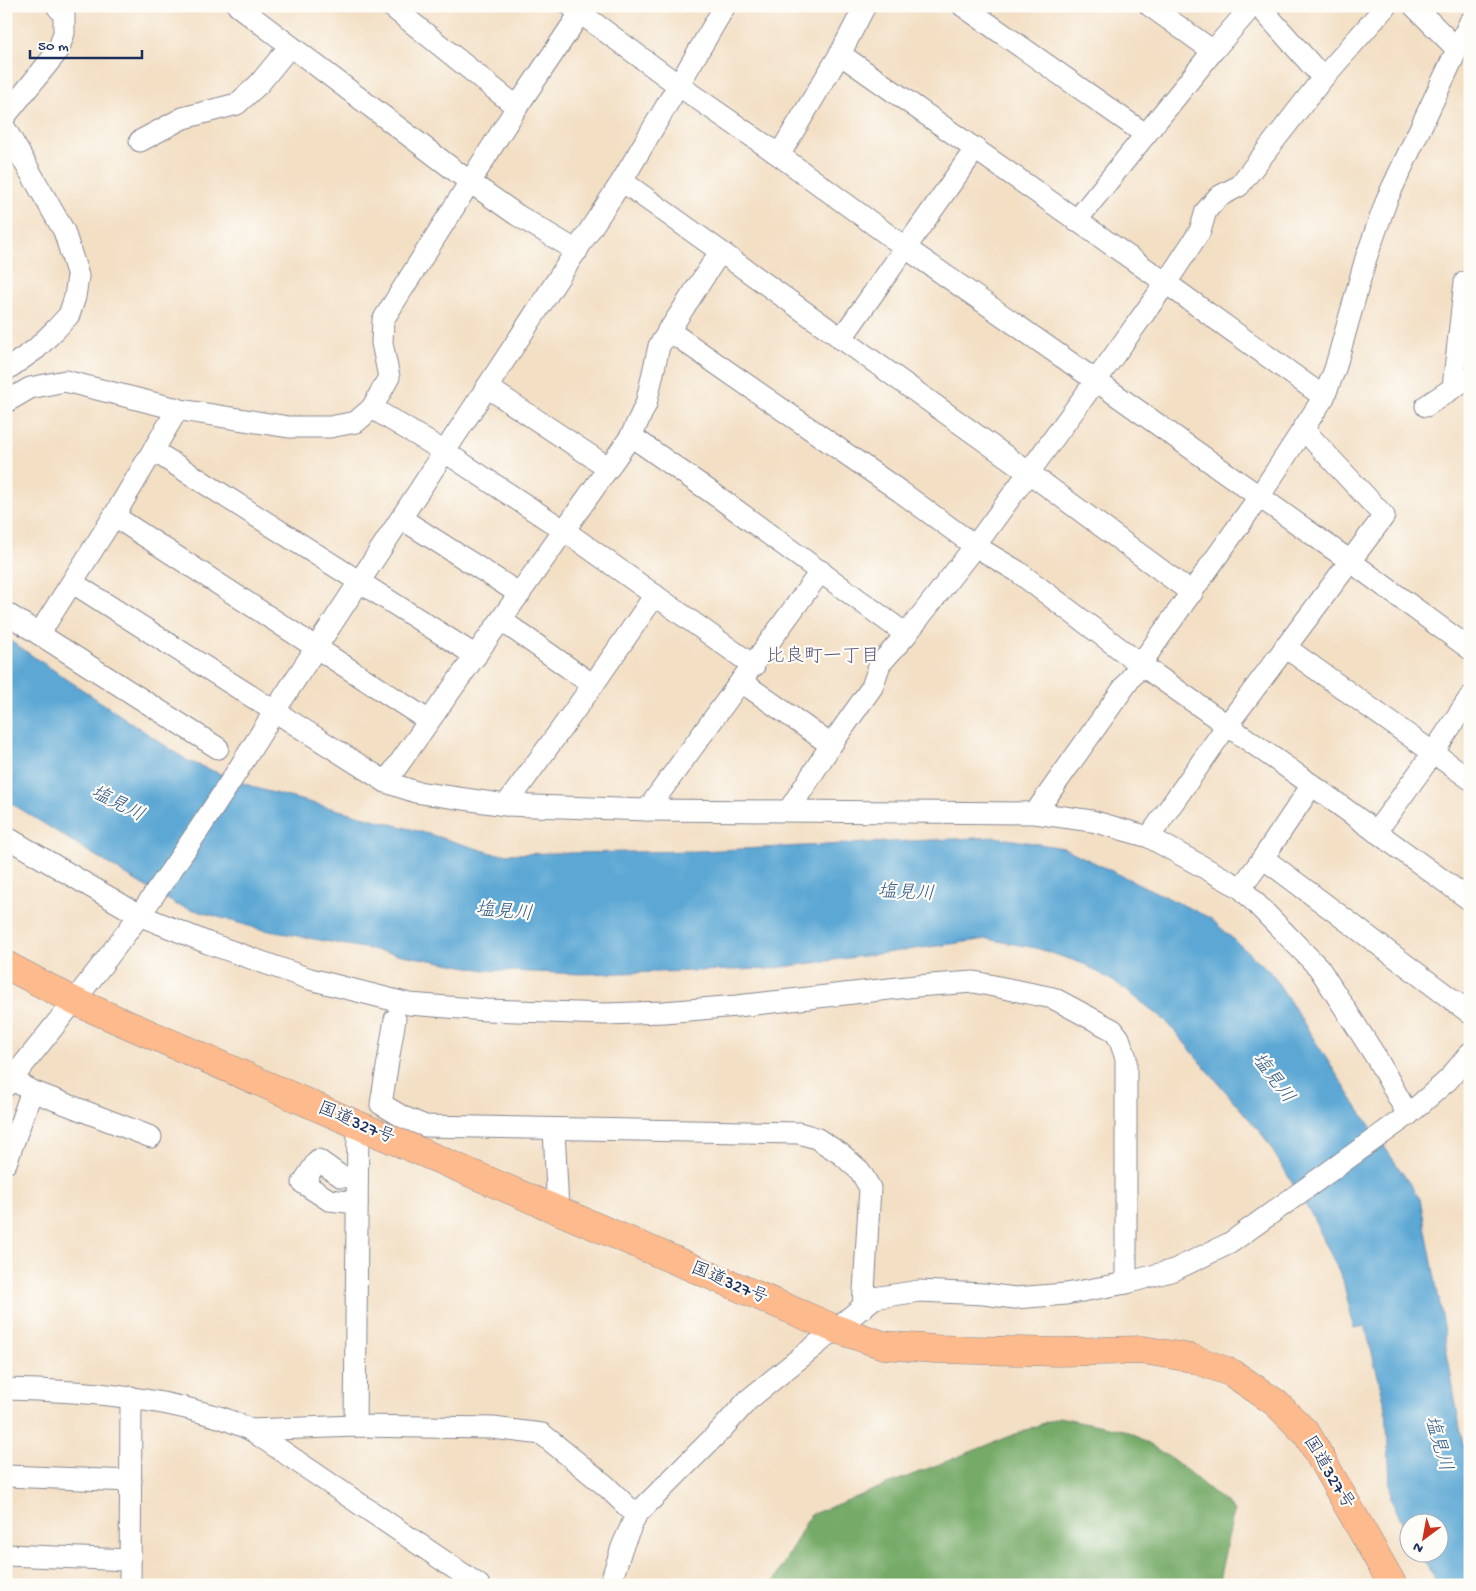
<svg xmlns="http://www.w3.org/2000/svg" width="1476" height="1591" viewBox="0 0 1476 1591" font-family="'Gochi Hand','Klee One',sans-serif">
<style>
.forest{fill:#76aa67;stroke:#486c62}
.water{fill:#5ca7d4;stroke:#3c6b99}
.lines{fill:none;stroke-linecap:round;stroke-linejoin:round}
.minor-casing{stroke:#878791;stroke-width:23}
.highway-casing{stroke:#878791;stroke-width:29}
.minor{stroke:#fff;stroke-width:21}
.highway{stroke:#fcba8d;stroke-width:28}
.labels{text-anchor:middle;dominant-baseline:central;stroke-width:4.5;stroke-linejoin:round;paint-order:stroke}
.street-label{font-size:18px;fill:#1b2f5e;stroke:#fdfcf7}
.neighbourhood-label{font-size:19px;fill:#5b567c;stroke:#fdfcf7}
.water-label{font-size:19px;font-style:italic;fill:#325987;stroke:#fdfcf7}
</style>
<rect width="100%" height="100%" fill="#fdfcf7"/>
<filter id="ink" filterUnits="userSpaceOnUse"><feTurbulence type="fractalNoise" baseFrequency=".02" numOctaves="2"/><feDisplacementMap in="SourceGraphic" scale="10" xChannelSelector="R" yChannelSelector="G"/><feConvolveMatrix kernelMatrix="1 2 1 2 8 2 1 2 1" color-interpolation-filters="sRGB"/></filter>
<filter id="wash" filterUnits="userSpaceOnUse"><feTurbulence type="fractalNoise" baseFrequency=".0096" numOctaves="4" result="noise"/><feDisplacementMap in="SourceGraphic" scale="20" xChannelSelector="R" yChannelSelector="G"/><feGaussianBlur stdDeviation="1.12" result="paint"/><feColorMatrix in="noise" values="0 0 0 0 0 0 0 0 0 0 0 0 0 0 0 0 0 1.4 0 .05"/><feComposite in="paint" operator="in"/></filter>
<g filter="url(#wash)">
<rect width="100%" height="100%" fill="#f3dfc4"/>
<path class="forest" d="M1059,1417L1128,1431L1174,1460L1234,1510L1218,1585H772L810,1515Z"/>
<path class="water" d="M6,638L188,761L259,789L422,832L495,854L698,851L995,837L1064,848L1210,918L1273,975L1358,1108L1420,1199L1444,1326L1446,1347L1467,1468L1470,1475V1585H1438L1420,1554H1438V1524H1408V1533L1391,1500L1386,1408L1365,1326L1354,1328L1343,1280L1314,1219L1265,1138L1166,1021L1118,984L1084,964L1036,948L987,939L768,969L582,974L485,970L259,929L177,905L131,878L6,800Z"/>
</g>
<g filter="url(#ink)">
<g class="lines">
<g class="minor-casing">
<g id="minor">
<path d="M238,6L470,182L517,215L577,251"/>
<path d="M391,6L517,107"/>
<path d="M571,6L678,85L779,155L906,248L1095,380L1350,561L1470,649"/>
<path d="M963,6L1145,134"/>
<path d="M1150,6L1213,51"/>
<path d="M1259,6L1323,78"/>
<path d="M1414,6L1457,49"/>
<path d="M840,54L1166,283L1324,397"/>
<path d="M6,115L58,51L64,33V15L57,6"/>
<path d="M6,130L64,231L78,276L75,297L69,315L56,329L36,349L6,370"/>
<path d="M140,141L183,118L237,104L259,84L290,46"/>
<path d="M779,155L840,54L865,6"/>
<path d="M622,181L1028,472L1192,593"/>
<path d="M1076,221L1213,51L1252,6"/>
<path d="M668,330L901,492L975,546L1017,571L1140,664L1312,785L1470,900"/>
<path d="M841,339L976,148"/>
<path d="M487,387L609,468"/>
<path d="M1453,387L1465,282"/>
<path d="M6,402L30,388L65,381L181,410L289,427H330L356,422L372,408L445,452L565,531L754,666"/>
<path d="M1426,406L1465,380L1470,378"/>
<path d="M372,408L389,377L382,343L383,320L517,107L585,6"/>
<path d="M631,436L725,502L896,627L905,636"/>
<path d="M154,451L476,656"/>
<path d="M114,516L429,721"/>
<path d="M402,519L520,594"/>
<path d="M73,583L386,782L416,792L506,805L647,810L1035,813L1092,821L1149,837L1241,888L1319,968L1376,1057L1408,1115"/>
<path d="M6,613L218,748"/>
<path d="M501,620L593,685"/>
<path d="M39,634L114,516L176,412L175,408"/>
<path d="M1285,647L1470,779"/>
<path d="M742,682L831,745"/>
<path d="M386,782L631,436L646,404L659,346L720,252"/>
<path d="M506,805L593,685L655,595"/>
<path d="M647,810L821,571"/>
<path d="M789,810L831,745L872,687L880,664L905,636L975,546L1108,364L1166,283L1200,231L1206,211L1218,197L1239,186L1323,78L1386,6"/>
<path d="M1035,813L1259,497L1324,397L1335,369L1366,258L1387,199L1470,22"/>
<path d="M1376,832L1433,753L1470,697"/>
<path d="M6,837L139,915L208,943L310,979L409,1004L486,1010L606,1014L664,1012L737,1006L916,986L974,982L1053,998L1113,1030L1119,1038L1126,1058V1283"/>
<path d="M1149,837L1228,724L1384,516L1303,429"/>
<path d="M1263,858L1470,1013"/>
<path d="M1241,888L1263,858L1312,785"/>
<path d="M395,1019L381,1104L403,1117L425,1126L799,1133L816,1138L841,1154L860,1171L870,1188L863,1308"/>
<path d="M6,1086C54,1027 102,967 146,906C191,843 234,778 274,712L622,181L725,6"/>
<path d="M32,1091L151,1137"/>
<path d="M554,1129L558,1211"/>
<path d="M6,1163L32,1091L20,1084"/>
<path d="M357,1176L342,1177L318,1160L303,1183L329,1200L357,1203"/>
<path d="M6,1389C77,1391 147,1395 215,1416C228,1419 239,1425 251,1430L479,1585"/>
<path d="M355,1426L358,1125"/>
<path d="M251,1430L355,1426L493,1428L542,1434L606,1486L636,1515"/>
<path d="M6,1476L131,1481"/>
<path d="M6,1555L130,1560"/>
<path d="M130,1585L131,1397"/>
<path d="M610,1585L622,1547L636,1515L721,1430L748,1400L874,1298L919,1291L984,1294L1015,1298L1066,1294L1126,1283L1174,1270L1230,1243L1408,1115L1448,1080L1470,1053"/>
</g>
</g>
<g class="highway-casing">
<path id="highway" d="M6,965L74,1001L358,1125L836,1329L883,1345L935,1349L1058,1352L1143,1350L1191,1358L1232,1373L1276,1403L1307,1434L1393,1585"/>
</g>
<use href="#minor" class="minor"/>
<use href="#highway" class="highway"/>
</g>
</g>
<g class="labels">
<g class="street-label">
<text transform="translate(356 1124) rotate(23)">国道327号</text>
<text transform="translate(729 1284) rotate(23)">国道327号</text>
<text transform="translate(1328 1473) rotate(59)">国道327号</text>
</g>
<g class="neighbourhood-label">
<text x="823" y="657">比良町一丁目</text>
</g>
<g class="water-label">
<text transform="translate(117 805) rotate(27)">塩見川</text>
<text transform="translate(906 894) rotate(3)">塩見川</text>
<text transform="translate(504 913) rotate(5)">塩見川</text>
<text transform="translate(1272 1079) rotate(53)">塩見川</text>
<text transform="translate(1437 1444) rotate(74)">塩見川</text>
</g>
</g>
<rect width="1476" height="1591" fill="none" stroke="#fdfcf7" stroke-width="25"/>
<g transform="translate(1424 1538) rotate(212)"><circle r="24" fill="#fdfcf7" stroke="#a3aaba"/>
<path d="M0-4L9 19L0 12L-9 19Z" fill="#c8321e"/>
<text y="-8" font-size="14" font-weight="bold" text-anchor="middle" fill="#1b2f5e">N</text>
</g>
<path d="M30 50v8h112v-8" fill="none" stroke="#1b2f5e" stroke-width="2.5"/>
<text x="38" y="50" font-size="15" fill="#1b2f5e" stroke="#fdfcf7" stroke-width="4" paint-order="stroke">50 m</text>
</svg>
